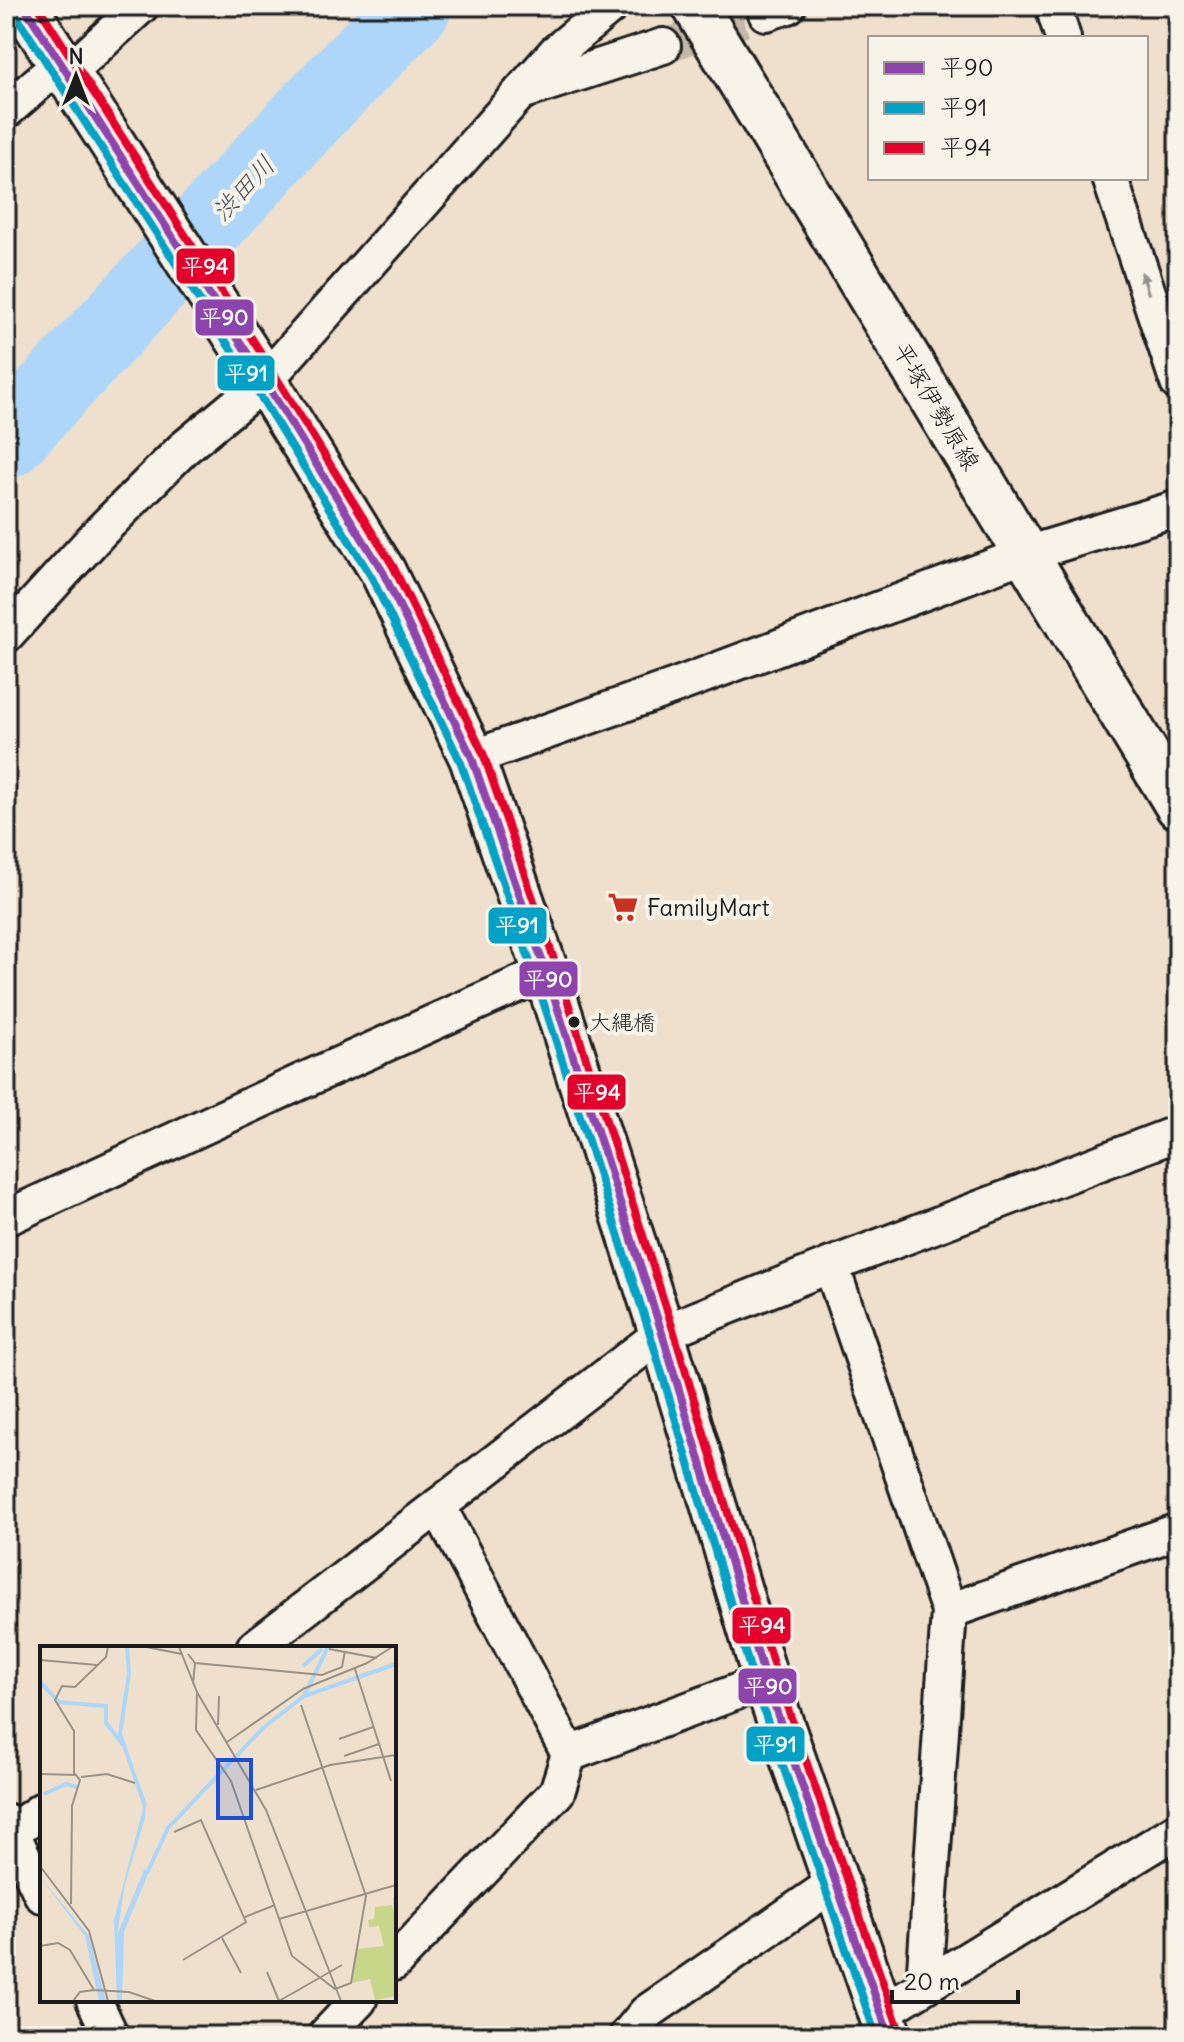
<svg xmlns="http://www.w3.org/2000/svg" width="1184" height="2042" viewBox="0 0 1184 2042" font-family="Delius,'Klee One',sans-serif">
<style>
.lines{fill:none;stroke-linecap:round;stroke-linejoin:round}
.river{stroke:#add6f8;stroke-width:76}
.street-tunnel{stroke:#c4b9a9;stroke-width:34;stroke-dasharray:34 17;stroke-linecap:butt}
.street-casing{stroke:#1c1c1c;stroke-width:40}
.secondary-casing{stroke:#1c1c1c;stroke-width:50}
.primary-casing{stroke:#1c1c1c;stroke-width:50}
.street{stroke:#f7f3e8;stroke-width:34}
.secondary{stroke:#f7f3e8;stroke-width:44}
.primary{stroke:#f7f3e8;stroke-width:44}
.bus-1-casing{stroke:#f7f3e8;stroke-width:14}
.bus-2-casing{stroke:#f7f3e8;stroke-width:14}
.bus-3-casing{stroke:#f7f3e8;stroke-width:14}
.bus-1{stroke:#8e44ad;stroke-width:8}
.bus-2{stroke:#01a2c5;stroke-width:8}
.bus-3{stroke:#e4002b;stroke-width:8}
.oneway{fill:#94928c}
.bus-dot{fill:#1c1c1c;stroke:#f7f3e8;stroke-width:3}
.labels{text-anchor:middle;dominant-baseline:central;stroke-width:8;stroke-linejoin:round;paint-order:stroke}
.bus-label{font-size:22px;fill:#1c1c1c;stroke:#f7f3e8;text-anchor:start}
.street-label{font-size:24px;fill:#1c1c1c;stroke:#f7f3e8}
.poi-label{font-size:24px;fill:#1c1c1c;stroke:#f7f3e8;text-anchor:start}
.water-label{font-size:26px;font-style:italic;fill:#48545e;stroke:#f7f3e8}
.inset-river{fill:none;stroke:#add6f8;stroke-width:4}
.inset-road{fill:none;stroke:#9a9286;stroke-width:2}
.view{fill:#1d4ed8;fill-opacity:0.15;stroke:#1d4ed8;stroke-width:4}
.inset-edge{fill:none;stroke:#1c1c1c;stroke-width:4}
.line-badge{stroke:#f7f3e8;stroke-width:3}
.badge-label{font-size:22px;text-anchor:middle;font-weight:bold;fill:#fff}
</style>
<rect width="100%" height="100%" fill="#eee0cc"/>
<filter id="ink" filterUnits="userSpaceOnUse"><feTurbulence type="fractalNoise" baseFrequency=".0125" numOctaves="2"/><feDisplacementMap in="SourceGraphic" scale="16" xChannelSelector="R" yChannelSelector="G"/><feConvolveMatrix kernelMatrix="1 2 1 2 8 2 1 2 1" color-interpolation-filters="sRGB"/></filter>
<g filter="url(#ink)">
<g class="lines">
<path class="river" d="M6,441L321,102L414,6"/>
<path class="street-tunnel" d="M663,46L766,13"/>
<g class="street-casing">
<g id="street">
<path d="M1053,6L1063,38"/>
<path d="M766,13L788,6"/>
<path d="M68,73L141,6"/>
<path d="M521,92L663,46"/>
<path d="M6,111L61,63"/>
<path d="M1110,178L1178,383"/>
<path d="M6,635L101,531L183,449L264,382L556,52L611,6"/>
<path d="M472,758L675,686L1026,554L1178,508"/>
<path d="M6,1218L298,1083L546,972"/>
<path d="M831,1265L949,1611L924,1985"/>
<path d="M949,1611L1178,1531"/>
<path d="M254,1648L662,1333L831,1265L1178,1133"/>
<path d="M569,1754L766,1681"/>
<path d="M6,1821L42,1895"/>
<path d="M6,1836L42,1810"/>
<path d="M394,1963L557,1792L569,1754L438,1506"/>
<path d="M94,2000L111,2036"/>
<path d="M881,2013L1178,1830"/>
<path d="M325,2036L359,2000"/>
<path d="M627,2036L646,2013L836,1882"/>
</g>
</g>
<g class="secondary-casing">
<path id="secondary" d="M24,6L253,362L383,572L472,758L546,972L662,1333L766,1681L889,2036"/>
</g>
<g class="primary-casing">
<path id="primary" d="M695,6L1178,806"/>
</g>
<use href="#street" class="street"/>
<use href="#secondary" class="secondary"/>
<use href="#primary" class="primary"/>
<g class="bus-1-casing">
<path id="bus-1" d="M24,6L253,362L383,572L472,758L546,972L662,1333L766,1681L889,2036"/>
</g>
<g class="bus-2-casing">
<path id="bus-2" d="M14,12L243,368L372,578L461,763L535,976L651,1337L755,1685L876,2036"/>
</g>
<g class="bus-3-casing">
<path id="bus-3" d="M38,6L263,356L393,566L483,753L557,968L673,1329L777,1677L900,2032"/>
</g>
<use href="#bus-1" class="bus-1"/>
<use href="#bus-2" class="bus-2"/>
<use href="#bus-3" class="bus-3"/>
</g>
<defs><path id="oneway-solid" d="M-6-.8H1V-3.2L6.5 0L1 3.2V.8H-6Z" transform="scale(2)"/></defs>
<use class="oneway" href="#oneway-solid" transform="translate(1145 283) rotate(-108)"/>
</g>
<defs>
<g id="supermarket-bare" transform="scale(2.4)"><path d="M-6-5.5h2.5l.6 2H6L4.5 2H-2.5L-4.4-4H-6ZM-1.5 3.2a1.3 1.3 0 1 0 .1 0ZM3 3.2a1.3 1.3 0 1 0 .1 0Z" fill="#c8321e" stroke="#f7f3e8" stroke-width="2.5" paint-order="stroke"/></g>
</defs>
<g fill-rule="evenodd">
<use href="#supermarket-bare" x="623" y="907"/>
</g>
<circle class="bus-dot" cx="574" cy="1022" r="7"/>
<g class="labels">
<g class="bus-label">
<text x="589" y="1022">大縄橋</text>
</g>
<g class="street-label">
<text transform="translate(937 406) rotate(59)">平塚伊勢原線</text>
</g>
<g class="poi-label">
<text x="647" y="907">FamilyMart</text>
</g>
<g class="water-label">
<text transform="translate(243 188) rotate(-47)">渋田川</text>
</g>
</g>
<g transform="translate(40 1646)">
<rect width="356" height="356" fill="#eee0cc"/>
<path d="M353,252H356V350L335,354L330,333L312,337L316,303L344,300L339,280L329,281L328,274L334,273L335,261L352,259L354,267Z" fill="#c8d68a"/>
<path d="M102,145L106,159L105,172L85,238L77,289L104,224L110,223L84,286L82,355H77L74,274L103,163ZM0,231L49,290L66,355H59L45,290Z" fill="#add6f8"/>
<path class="inset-river" d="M87,1L89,28L80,88L105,160M263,20L282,3M0,36L19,56L66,60V77L83,99M264,50L288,1M4,148L26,138L38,141M107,227L128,182L223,82L264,50L356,18"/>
<path class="inset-road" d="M106,1L142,8M139,1L157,46L226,164L301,355M289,3L337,12M148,8L155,17L153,38M0,14L57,19M155,17L282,29L302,21L305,5M315,23L351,135M157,46L156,84L191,135L252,310L295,343L311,337L326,250L261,59M178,79L179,50M299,93L333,81M187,96L263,43L327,17L352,1M304,110L339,98M0,128L36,129M41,131L67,128L95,137M216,144L290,119L356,109M134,186L161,174L206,276L143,314M0,220L49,285L68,355M31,258L32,160L40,134L34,127V85L15,54L22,40L35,41L66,11L68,1M205,271L235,259M239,273L356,239M182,292L201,327M0,300L18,297L30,304L54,344M227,326L239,355M33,355L40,346L54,344L89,346L115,355M239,355L302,319"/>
<path class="view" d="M178,114H211V172H178Z"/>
<rect width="356" height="356" class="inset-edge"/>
</g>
<g class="line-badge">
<rect x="175" y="247" width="61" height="38" rx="8" fill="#e4002b"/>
<rect x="194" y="298" width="61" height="39" rx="8" fill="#8e44ad"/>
<rect x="216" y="354" width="60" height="38" rx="8" fill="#01a2c5"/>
<rect x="487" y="906" width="61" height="39" rx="8" fill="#01a2c5"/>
<rect x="518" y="960" width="61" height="38" rx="8" fill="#8e44ad"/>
<rect x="566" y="1073" width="61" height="38" rx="8" fill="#e4002b"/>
<rect x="731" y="1606" width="61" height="39" rx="8" fill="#e4002b"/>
<rect x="737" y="1667" width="61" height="38" rx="8" fill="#8e44ad"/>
<rect x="745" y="1725" width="61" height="38" rx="8" fill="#01a2c5"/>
</g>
<g class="badge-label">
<text x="205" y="274">平94</text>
<text x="224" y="325">平90</text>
<text x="246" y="381">平91</text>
<text x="517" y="933">平91</text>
<text x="548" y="987">平90</text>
<text x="597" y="1100">平94</text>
<text x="762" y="1633">平94</text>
<text x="768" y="1694">平90</text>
<text x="775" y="1752">平91</text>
</g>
<rect width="1184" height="2042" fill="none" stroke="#f7f3e8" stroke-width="32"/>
<rect x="16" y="16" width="1152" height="2010" fill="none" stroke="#1c1c1c" stroke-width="3" filter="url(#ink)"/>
<rect x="868" y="36" width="280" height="144" fill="#f7f3e8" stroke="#9f9d96" stroke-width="2"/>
<rect x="884" y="62" width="40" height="12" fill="#8e44ad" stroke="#9f9d96" stroke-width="2"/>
<text x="940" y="76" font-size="24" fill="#1c1c1c">平90</text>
<rect x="884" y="102" width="40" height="12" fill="#01a2c5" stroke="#9f9d96" stroke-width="2"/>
<text x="940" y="116" font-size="24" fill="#1c1c1c">平91</text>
<rect x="884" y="142" width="40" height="12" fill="#e4002b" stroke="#9f9d96" stroke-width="2"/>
<text x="940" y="156" font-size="24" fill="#1c1c1c">平94</text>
<g transform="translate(76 76)" stroke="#f7f3e8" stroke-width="6" paint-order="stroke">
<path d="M0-6L14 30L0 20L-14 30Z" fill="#1c1c1c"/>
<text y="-12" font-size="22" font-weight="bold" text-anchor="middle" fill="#1c1c1c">N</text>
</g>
<path d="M892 1990v12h126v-12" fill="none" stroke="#1c1c1c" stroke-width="4"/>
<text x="904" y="1990" font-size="24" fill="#1c1c1c" stroke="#f7f3e8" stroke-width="6" paint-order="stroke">20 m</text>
</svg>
